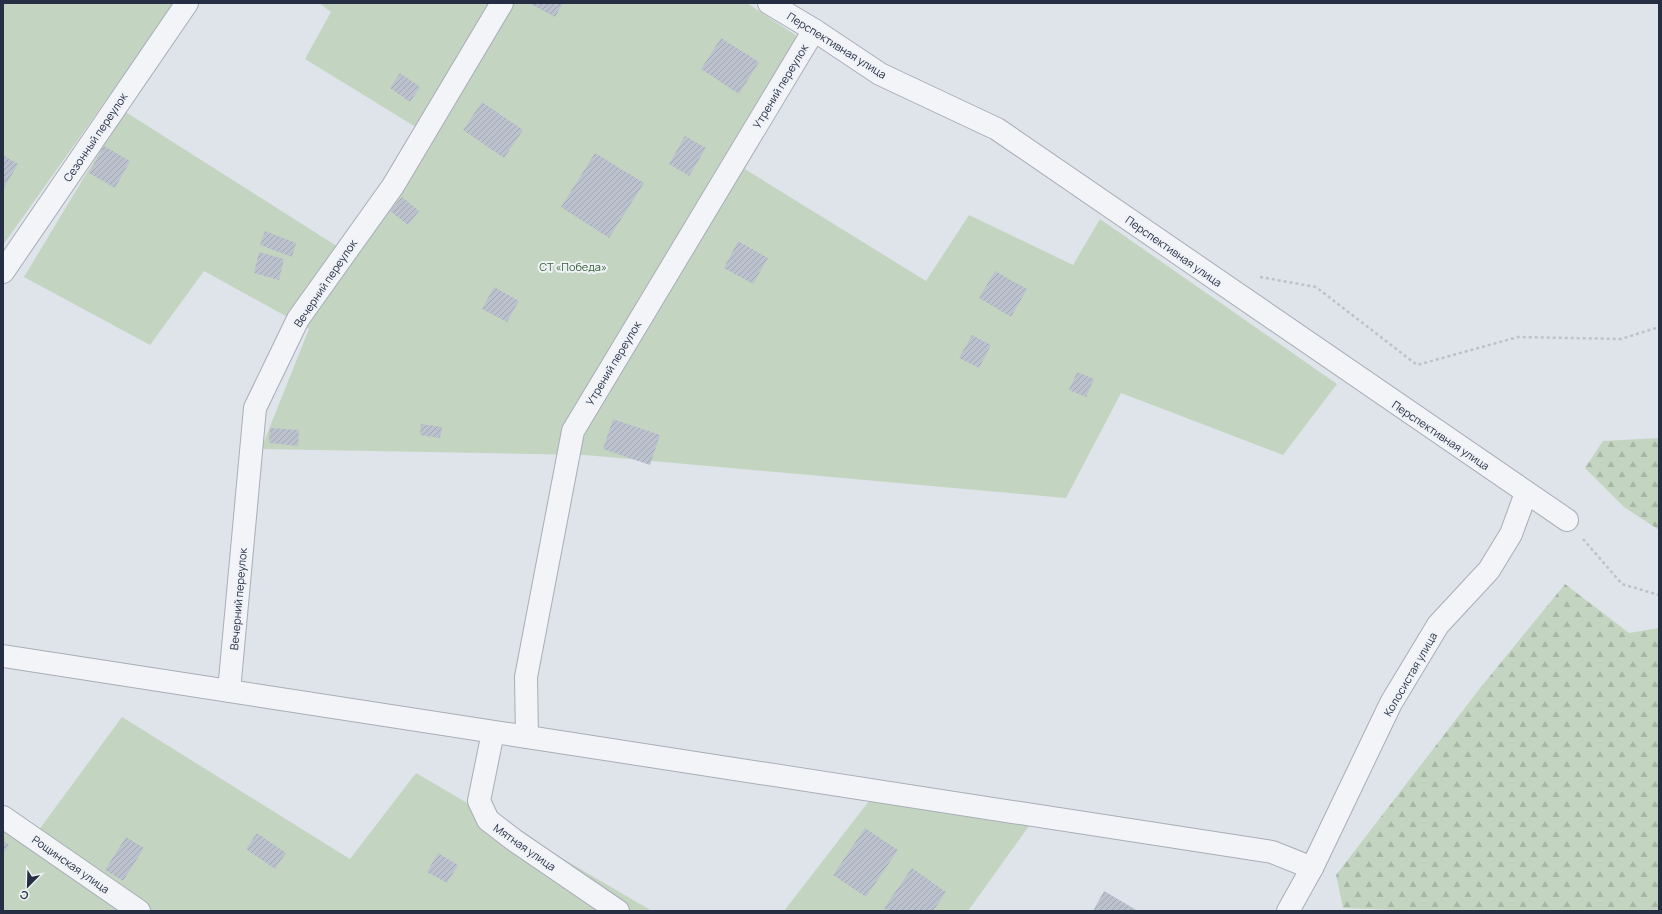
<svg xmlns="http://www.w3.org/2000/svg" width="1662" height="914" viewBox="0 0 1662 914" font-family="Manrope,sans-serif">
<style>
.forest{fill:url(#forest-firs)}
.garden{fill:#c3d5c0}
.building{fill:url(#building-hatch)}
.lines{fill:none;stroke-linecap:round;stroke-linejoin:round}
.minor-casing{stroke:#a8adb8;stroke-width:24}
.path{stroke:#bec1c9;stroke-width:2.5;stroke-dasharray:3 3;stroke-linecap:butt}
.minor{stroke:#f3f4f8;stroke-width:22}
.labels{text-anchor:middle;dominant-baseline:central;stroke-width:4;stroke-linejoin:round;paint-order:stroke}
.street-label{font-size:11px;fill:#262e43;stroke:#eff2f7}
.park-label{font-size:11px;fill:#366132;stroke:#eff2f7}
</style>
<defs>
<pattern id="forest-firs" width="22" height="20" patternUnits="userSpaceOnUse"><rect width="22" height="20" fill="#c3d5c0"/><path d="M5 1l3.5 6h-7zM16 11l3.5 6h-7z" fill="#a7b7a6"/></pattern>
<pattern id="building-hatch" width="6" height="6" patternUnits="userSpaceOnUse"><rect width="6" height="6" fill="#bcc1ce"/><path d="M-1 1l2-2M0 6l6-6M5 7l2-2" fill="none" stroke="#a1a6b2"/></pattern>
</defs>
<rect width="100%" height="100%" fill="#dfe3ea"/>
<g class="forest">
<path d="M1659,438V530L1624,507L1585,468L1603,441Z"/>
<path d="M1565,584L1629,633L1659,628V911H1423L1343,908L1336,875L1481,687Z"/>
</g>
<g class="garden">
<path d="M3,3H175L3,245Z"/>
<path d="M319,3H747L800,38L727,158L926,281L969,215L1073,265L1100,219L1337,384L1283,455L1121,393L1066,498L585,455L261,449L309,329L204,271L150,345L24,277L124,111L354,257L432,137L305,59L331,12Z"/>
<path d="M122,717L350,859L416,773L652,911H3V823L30,842Z"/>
<path d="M869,801L1029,826L968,911H784Z"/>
</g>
<g class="building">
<path d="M529,3H563L555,17Z"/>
<path d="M721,38L759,62L739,94L701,69Z"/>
<path d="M400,73L420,87L410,102L390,88Z"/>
<path d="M482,102L523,130L504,158L463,130Z"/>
<path d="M685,136L706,148L689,176L669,164Z"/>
<path d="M104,146L130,161L115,188L89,173Z"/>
<path d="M595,153L644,183L609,238L561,207Z"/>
<path d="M3,155L18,164L3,190Z"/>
<path d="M402,197L419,211L408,225L390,211Z"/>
<path d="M265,231L296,243L292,257L260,245Z"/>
<path d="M738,241L768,258L753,284L724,268Z"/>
<path d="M259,252L284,259L279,280L254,273Z"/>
<path d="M995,271L1027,289L1011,317L979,298Z"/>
<path d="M494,287L519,301L507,322L482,309Z"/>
<path d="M972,335L991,345L979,368L959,358Z"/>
<path d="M1077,372L1094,379L1086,397L1069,390Z"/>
<path d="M613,419L660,435L650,465L603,449Z"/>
<path d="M421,424L442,427L440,438L420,435Z"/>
<path d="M270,428L299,430L298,446L269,443Z"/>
<path d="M865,828L898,850L866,897L833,875Z"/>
<path d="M257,833L286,853L275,869L246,849Z"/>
<path d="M126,837L144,848L123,881L105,870Z"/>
<path d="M3,841L9,845L3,854Z"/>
<path d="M438,853L458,865L447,883L427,872Z"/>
<path d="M912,868L946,892L933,911H889L884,908Z"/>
<path d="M1104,891L1138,911H1093Z"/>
</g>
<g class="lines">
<g class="minor-casing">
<g id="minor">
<path d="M769,3L814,30L880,74L997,129L1567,520"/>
<path d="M3,272L187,3"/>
<path d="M3,656L1272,852L1312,868L1288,911"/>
<path d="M229,691L255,408L298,319L393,186L502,3"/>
<path d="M493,732L479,801L488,820L514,840L618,911"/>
<path d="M527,737L526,677L573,431L814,30"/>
<path d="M3,817L139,911"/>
<path d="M1312,868L1391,703L1438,625L1489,570L1511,534L1526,493"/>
</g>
</g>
<g class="path">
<path d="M1260,277L1316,287L1417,365L1518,337L1621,339L1659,327"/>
<path d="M1583,539L1622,584L1659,595"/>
</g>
<use href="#minor" class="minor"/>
</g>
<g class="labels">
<g class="street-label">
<text transform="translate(837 45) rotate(32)">Перспективная улица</text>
<text transform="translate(780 86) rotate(-59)">Утрений переулок</text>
<text transform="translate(95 137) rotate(-56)">Сезонный переулок</text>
<text transform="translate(1174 251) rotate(35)">Перспективная улица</text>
<text transform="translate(325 283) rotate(-56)">Вечерний переулок</text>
<text transform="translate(613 363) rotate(-59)">Утрений переулок</text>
<text transform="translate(1441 435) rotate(34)">Перспективная улица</text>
<text transform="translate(238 599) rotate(-85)">Вечерний переулок</text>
<text transform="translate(1410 674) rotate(-60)">Колосистая улица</text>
<text transform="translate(525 847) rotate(35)">Мятная улица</text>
<text transform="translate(71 864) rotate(35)">Рощинская улица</text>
</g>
<g class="park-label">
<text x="573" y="266">СТ «Победа»</text>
</g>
</g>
<rect width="1662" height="914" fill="none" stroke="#262e43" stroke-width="8"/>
<g transform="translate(28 886) rotate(203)" stroke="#eff2f7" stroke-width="3" paint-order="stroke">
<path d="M0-3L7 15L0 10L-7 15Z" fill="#262e43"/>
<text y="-6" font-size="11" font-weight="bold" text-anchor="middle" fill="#262e43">С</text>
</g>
</svg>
